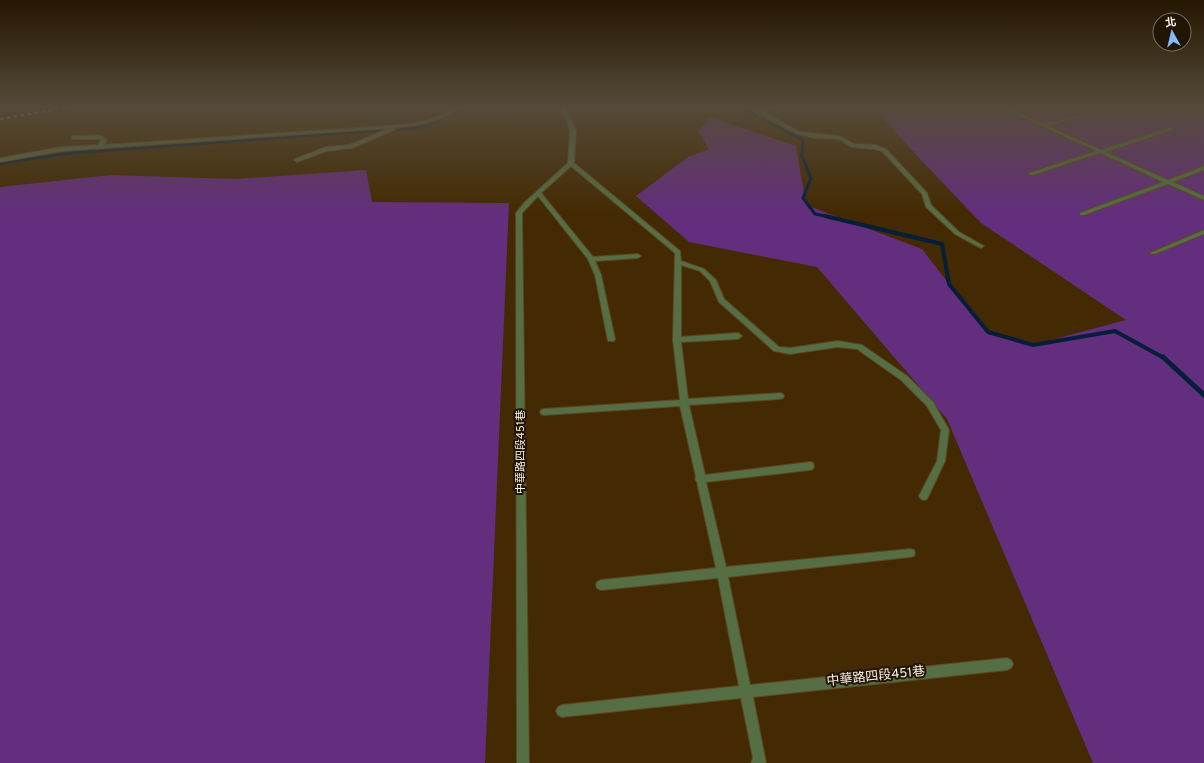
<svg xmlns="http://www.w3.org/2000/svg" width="1204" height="763" viewBox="0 0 1204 763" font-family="Overpass,'Noto Sans TC',sans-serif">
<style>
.green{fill:#642e7e}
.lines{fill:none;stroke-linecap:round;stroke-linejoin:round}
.stream-far2{stroke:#051f3b;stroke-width:3}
.stream-far1{stroke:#051f3b;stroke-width:4}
.stream{stroke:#051f3b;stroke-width:5}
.lane-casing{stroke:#5d4622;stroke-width:2}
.lane{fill:#556e43;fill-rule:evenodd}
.rail{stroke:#c2b39e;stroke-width:2;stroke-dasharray:3.5 3.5;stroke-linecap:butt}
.labels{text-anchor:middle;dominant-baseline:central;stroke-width:4;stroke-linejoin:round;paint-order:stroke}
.street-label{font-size:11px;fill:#fdf3e7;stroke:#201506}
.near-street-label{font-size:13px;fill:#fdf3e7;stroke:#201506}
</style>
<rect width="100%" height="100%" fill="#432a02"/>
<g class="green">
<path d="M872,106H1204V763H1093L947,419L817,267L689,242L636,196L688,157L709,149L698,131L710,117L796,146L806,205L922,249L985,331L1032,345L1126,320L981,223L921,160Z"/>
<path d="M366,170L372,202L509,203L485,763H0V187L111,175L236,179Z"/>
</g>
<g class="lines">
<g class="stream-far2">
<path d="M738,106L803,140L802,156L811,178L803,198L815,214L830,217"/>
<path d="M0,163L72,153L425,127L467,106"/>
</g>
<path class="stream-far1" d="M825,216L942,244L949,284L988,332L1033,345L1115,331L1164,358"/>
<path class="stream" d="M1163,357L1204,395"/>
<g class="lane-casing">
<g id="lane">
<path d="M458,106H464C445,121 418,126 394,128V130L352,148L327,151L297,162L294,160L295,159L326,147L349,145L390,128L62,151L0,162V158L62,147L98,145L101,140L98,139H72V137L74,136L99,135L107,140L104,145L414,124L437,117Z"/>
<path d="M560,106H564L576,130L574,163L680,251L681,261L704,269L716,280L724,299L779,347L790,348L838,341L862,345L907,376L933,402L949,430L945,461L927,499L924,500L921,499L919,496L937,461L941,430L927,406L901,380L857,349L838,347L790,354L774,351L719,302L710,281L700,271L681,265V337L738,333L742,336L738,339L681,342L688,399L780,393L783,394L784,396L783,398L780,399L689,405L705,475L810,462L813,463L814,466L813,469L810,470L706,482L726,567L910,549L914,550L915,553L914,556L910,557L728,577L750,685L1007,658L1011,660L1013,664L1011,668L1007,670L753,697L766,763H751L753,758L741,698L562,717L558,715L556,711L558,707L562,705L739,686L718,578L601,590L597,588L596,585L597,582L601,580L716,568L697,482L695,479L696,477L680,406L544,415L541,414L540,412L541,410L544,409L680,400L673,340L675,253L571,166L541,193L593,257L638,254L641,256L638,258L595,261L601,275L615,339L614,341H608L595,275L588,259L538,196L522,213L529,763H517L516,213L525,202L568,163L570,130Z"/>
<path d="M747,106H753L760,110L779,106H788L764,112L800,132L840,136L854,144L875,145L886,149L927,193L931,205L959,232L984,246L981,248L979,247L955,234L926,207L922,194L882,151L874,149L851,147L839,139L815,138L797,134L756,113Z"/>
<path d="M998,106H1004L1044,124L1076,116V118L1048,126L1101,150L1168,128H1172V130L1106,152L1168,180L1204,166V170L1173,182L1204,196V200L1168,184L1084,215H1080V213L1163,182L1100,153L1033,175H1029V173L1096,151Z"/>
<path d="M1204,230V234L1155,254H1151L1150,253Z"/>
</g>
</g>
<use href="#lane" class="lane"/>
<path class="rail" d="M0,119L76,106"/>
</g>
<linearGradient id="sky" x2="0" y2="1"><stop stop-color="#251701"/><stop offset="0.5" stop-color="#554a39"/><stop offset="1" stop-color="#554a39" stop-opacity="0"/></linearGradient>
<rect width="1204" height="213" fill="url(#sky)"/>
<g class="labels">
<g class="street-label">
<text transform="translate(521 452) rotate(-90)">中華路四段451巷</text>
</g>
<g class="near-street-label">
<text transform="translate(876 677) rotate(-6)">中華路四段451巷</text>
</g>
</g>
<g transform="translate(1172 32) rotate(352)"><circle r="19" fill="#201506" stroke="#786e60"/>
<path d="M0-3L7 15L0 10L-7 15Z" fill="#85bbfb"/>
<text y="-6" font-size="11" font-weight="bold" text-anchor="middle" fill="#fdf3e7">北</text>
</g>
</svg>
